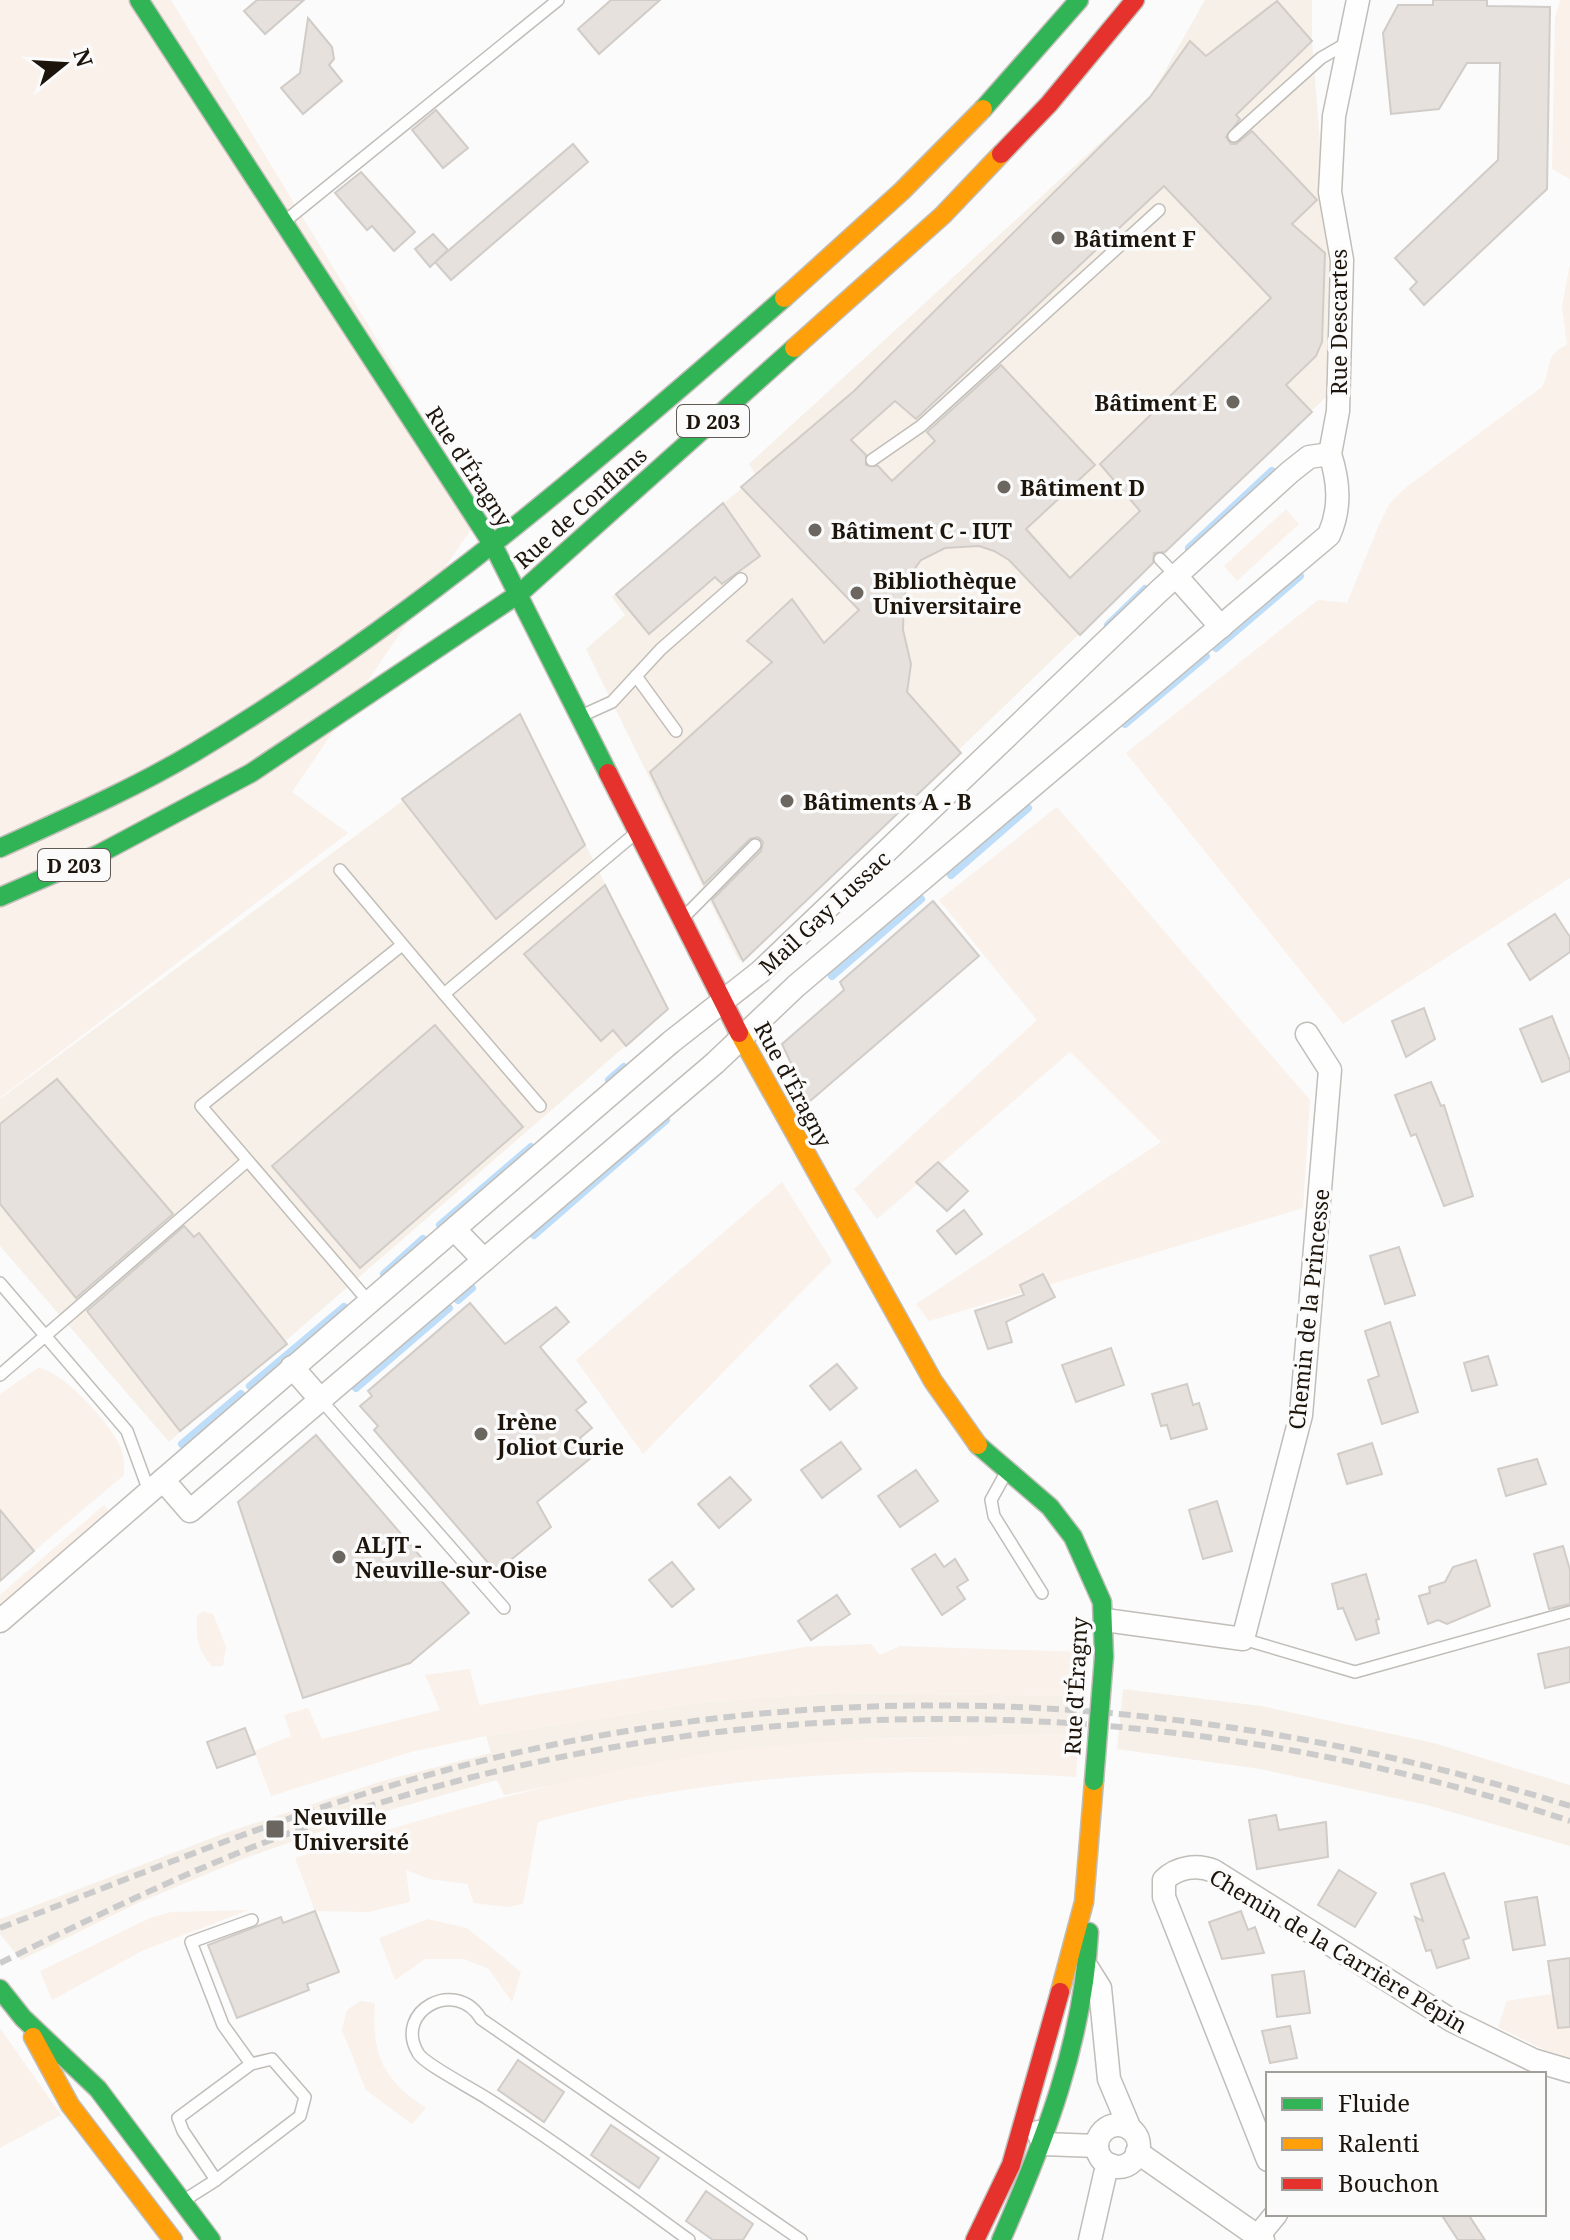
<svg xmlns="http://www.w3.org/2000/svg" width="1570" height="2240" viewBox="0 0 1570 2240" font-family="'Noto Serif',serif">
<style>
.built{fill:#f7f0e8}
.green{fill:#f9f1ea}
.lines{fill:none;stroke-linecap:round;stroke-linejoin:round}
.stream{stroke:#beddf8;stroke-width:8}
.building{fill:#e6e1dc;stroke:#d1ccc7;stroke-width:2;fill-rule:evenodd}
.lane-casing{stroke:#c1bdb8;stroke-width:14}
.street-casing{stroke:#c1bdb8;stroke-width:25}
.fast-casing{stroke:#c1bdb8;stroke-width:21}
.slow-casing{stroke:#c1bdb8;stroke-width:21}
.jam-casing{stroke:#c1bdb8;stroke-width:21}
.lane{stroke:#fefefe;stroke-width:11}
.street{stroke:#fefefe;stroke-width:22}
.fast{stroke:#30b455;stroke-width:18}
.slow{stroke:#ff9f0a;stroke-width:18}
.jam{stroke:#e5322d;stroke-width:18}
.rail{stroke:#cbcbcb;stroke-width:6;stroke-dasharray:12 6;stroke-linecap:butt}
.fast-bridge-casing{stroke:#c1bdb8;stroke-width:21;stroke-linecap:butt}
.fast-bridge{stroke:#30b455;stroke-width:18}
.poi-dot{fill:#6b6660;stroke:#fbfbfb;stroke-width:3}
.labels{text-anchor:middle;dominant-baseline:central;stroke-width:7;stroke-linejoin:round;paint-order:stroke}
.shield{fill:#fbfbfb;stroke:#605a54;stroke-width:2}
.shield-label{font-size:20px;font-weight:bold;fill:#1d150c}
.poi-label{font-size:22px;font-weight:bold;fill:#1d150c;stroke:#fbfbfb;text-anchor:start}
.street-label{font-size:22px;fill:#1d150c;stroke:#fbfbfb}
</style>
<rect width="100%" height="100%" fill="#fbfbfb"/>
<g class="built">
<path d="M1205,0H1312V41L1330,270L1326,397L739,961L586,649L625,615L612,597L756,476L749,464L1150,97Z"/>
<path d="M520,714L668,1009L169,1442L0,1246V1099Z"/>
<path d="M1123,1689L1261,1706L1434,1743L1570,1785V1846L1427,1805L1260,1769L1117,1749Z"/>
<path d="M833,1693L1082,1696L1079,1734L890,1738L780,1746L689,1757L504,1795L497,1780L354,1820L248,1857L140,1902L21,1960L0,1934V1919L228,1832L382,1781L491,1753L486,1736L704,1702Z"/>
</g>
<g class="green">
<path d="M0,0H171L482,513L292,792L348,833L0,1098Z"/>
<path d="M1560,0H1570V179L1552,169L1555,18Z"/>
<path d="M1570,264V878L1343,1024L1126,753L1318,600L1347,603L1379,525L1390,503L1404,489L1542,387C1552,369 1544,354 1567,345L1562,306Z"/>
<path d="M1286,509L1299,524L1237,581L1224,566Z"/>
<path d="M1057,807L1310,1100L1303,1208L929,1321L916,1304L1161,1142L1070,1052L877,1219L854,1189L1037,1020L939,900Z"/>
<path d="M782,1182L832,1261L643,1454L576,1360Z"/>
<path d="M38,1368C62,1370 108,1422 119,1444C124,1454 124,1464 124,1475L34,1551L0,1510V1394Z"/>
<path d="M104,1505L110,1512L0,1609V1595Z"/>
<path d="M203,1611L213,1614L226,1647L223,1666H212C197,1651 196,1636 197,1616Z"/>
<path d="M871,1644L880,1655L900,1646L1082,1652V1696L833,1693L704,1702L486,1736L411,1752L271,1796L254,1751L291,1736L284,1715L308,1708L322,1739L440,1710L425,1675L470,1669L479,1705L805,1647Z"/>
<path d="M1079,1734L1076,1777C899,1766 708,1772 538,1822L523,1904L507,1907L474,1903L467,1884L429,1879L406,1870L410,1902L369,1912L315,1911L295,1858C425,1818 553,1780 687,1757C817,1736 949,1737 1079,1734Z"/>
<path d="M249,1910L144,1950L52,2000L40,1971L150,1918L171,1912Z"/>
<path d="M428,1919L467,1928L521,1972L512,2002L489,1969L464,1959H425L395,1980L379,1938Z"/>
<path d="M1570,1991V2069L1559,2057L1498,2027L1507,2001Z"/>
<path d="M360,2001L375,2003C371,2054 383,2080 426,2108L412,2124L366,2090L342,2030L347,2010Z"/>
<path d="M0,2028L61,2115L0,2148Z"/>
</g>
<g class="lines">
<g class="stream">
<path d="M1189,548L1272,471"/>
<path d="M1108,625L1145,589"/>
<path d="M1216,648L1300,576"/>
<path d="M1125,724L1206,656"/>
<path d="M951,875L1028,808"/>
<path d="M832,976L921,899"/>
<path d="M609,1080L624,1067"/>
<path d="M440,1225L531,1147"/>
<path d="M534,1235L666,1120"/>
<path d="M384,1274L423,1239"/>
<path d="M458,1300L472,1288"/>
<path d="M250,1386L344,1307"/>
<path d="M356,1388L449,1308"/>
<path d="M182,1444L241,1394"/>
</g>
</g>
<g class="building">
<path d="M257,0H304L265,34L244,11Z"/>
<path d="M611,0H660L599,54L578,29Z"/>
<path d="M1433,0H1487V6L1550,7L1547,189L1424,305L1410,289L1417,282L1395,258L1498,160L1500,63H1467L1439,109L1391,114L1383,33L1398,5H1433Z"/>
<path d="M1277,1L1312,41L1236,115L1240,119L1226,137L1231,144H1236L1252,131L1317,200L1292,224L1325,253L1322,342L1316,356L1286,385L1312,412L1165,552L1154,553L1153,563L1080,635L1009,560L994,551L979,546L945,548L921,560L911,574L904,597L903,630L911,664L907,692L961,753L743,961L712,900L761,851L763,842L758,837L750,839L704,884L650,772L772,662L747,641L792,599L824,643L859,610L741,487L854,391L1150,97L1190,41L1206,56ZM1164,186L1271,298L1100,464L1140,511L1070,578L1026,529L1095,465L1001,365L927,432L935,441L892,481L878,466L866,465V455L851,440L895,401L916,419Z"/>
<path d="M308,18L332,47L334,59L329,65L342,81L303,114L281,88L300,73Z"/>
<path d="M436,110L468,148L443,168L412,130Z"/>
<path d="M573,144L588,162L451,280L435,262Z"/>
<path d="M361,172L415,232L394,251L372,226L367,230L335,193Z"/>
<path d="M433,234L448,250L430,267L415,249Z"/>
<path d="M723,503L760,556L722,584L715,577L649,634L616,594Z"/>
<path d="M520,714L585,845L496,919L402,799Z"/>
<path d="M605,885L668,1009L626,1046L613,1030L601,1041L524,954Z"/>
<path d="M933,901L979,956L809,1102L782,1044L844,990L840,982Z"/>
<path d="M1555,914L1570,937V952L1530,980L1508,944Z"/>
<path d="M1424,1008L1435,1039L1406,1057L1392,1021Z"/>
<path d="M1552,1016L1570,1061V1071L1542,1082L1520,1029Z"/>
<path d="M435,1025L523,1127L360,1268L272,1166Z"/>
<path d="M57,1079L173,1214L76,1298L0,1204V1124Z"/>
<path d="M1431,1082L1441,1106L1444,1105L1473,1196L1444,1206L1416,1134L1411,1136L1395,1095Z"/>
<path d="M938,1162L968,1191L947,1211L916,1182Z"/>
<path d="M964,1210L982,1234L956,1254L937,1231Z"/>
<path d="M184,1226L194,1237L199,1233L287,1344L180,1431L87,1311Z"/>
<path d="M1399,1247L1415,1295L1385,1304L1370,1256Z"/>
<path d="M1043,1274L1055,1297L1006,1322L1012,1342L988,1349L975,1311L1024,1295L1020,1285Z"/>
<path d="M470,1303L505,1344L556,1307L569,1322L540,1347L586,1402L576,1410L592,1428L580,1438L592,1457L537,1502L551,1527L496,1572L374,1430L378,1426L360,1406L372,1396L368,1391Z"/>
<path d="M1390,1322L1418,1412L1382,1424L1368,1380L1379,1376L1365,1331Z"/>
<path d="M1111,1348L1124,1385L1076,1402L1062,1365Z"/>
<path d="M1488,1356L1497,1385L1472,1391L1464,1363Z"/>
<path d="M837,1364L857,1388L830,1410L810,1386Z"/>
<path d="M1187,1384L1193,1405L1199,1403L1207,1429L1171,1439L1167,1425L1161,1426L1152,1394Z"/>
<path d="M316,1435L469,1613L410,1663L303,1698L238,1502Z"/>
<path d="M841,1442L861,1469L822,1498L801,1470Z"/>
<path d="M1372,1443L1382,1474L1347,1484L1338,1454Z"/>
<path d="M1537,1459L1546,1484L1506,1496L1498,1469Z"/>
<path d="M916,1470L938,1501L900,1527L878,1496Z"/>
<path d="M730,1477L751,1500L719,1528L698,1504Z"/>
<path d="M1217,1501L1232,1551L1203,1559L1189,1510Z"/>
<path d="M0,1510L34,1551L0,1581Z"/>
<path d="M1563,1546L1570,1570V1604L1549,1609L1534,1554Z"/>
<path d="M935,1554L944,1567L955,1559L968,1580L957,1587L965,1599L942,1615L912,1569Z"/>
<path d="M1476,1560L1490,1606L1447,1624L1438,1620L1428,1624L1419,1596L1430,1593L1429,1587L1445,1582L1453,1567Z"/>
<path d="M672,1562L694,1589L672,1607L649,1580Z"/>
<path d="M1366,1574L1379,1619L1376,1620L1379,1633L1356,1640L1343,1608L1338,1609L1332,1584Z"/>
<path d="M837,1595L850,1614L811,1640L798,1621Z"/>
<path d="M1570,1647V1682L1545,1688L1538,1654Z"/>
<path d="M245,1728L255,1754L217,1768L207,1742Z"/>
<path d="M1276,1815L1279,1830L1326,1822L1328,1857L1257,1869L1249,1820Z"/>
<path d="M1339,1870L1376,1893L1355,1927L1318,1905Z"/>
<path d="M1444,1873L1469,1938L1463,1940L1469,1958L1437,1968L1431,1950L1426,1951L1415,1917L1423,1921L1411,1884Z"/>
<path d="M1537,1897L1545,1945L1513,1950L1505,1902Z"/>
<path d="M315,1911L339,1972L307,1984L309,1990L237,2018L208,1945L281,1917L283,1923Z"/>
<path d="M1241,1911L1248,1930L1255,1927L1264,1953L1222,1959L1209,1922Z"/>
<path d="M1570,1958V2027L1558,2028L1548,1961Z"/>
<path d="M1304,1971L1310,2013L1277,2017L1272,1975Z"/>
<path d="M1290,2026L1297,2058L1270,2063L1262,2031Z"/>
<path d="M518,2060L564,2092L544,2122L498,2090Z"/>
<path d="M611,2125L659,2158L639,2188L591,2155Z"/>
<path d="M706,2191L753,2224L743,2240H713L686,2221Z"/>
<path d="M1441,2214H1468L1485,2240H1458Z"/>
</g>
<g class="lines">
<g class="lane-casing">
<g id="lane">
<path d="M1234,136L1321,58L1347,43"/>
<path d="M284,222L558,0"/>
<path d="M872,460L921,426L1159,210"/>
<path d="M1160,559L1176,576"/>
<path d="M636,676L676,731"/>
<path d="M581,716L612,702L661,649L741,579"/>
<path d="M340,870L444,994"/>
<path d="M683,918L755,845"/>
<path d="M540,1106L444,994L637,832"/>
<path d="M0,1283L127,1431L149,1491"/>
<path d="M369,1302L201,1106L402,945"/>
<path d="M0,1375L247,1161"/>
<path d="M321,1400L504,1608"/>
<path d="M1007,1471L991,1500L994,1516L1042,1593"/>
<path d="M1243,1639L1355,1672L1570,1612"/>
<path d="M272,2059L305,2097L300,2116L216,2180L183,2131L178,2118L251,2064Z"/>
<path d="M251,2064L223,2025L191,1942L252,1920"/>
<path d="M183,2201L216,2180"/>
<path d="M689,2240C623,2192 557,2143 488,2099C473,2089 424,2064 418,2053C393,2011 456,1977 481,2019L801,2240"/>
</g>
</g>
<g class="street-casing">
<g id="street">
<path d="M1330,454C1339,482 1341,508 1329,535L796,986L715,1063L190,1511L163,1480L671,1042L760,972L1158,592L1290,472L1309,457Z"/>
<path d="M1330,454L1338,411L1342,260L1330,192L1334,116L1358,0"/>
<path d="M1176,576L1221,627"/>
<path d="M455,1230L484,1260"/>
<path d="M292,1367L321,1400"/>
<path d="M1105,1620L1243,1639L1301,1415L1330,1070L1307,1034"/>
<path d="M0,1621L163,1480"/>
<path d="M1088,1969L1100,1988L1109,2079L1130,2129"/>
<circle cx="1118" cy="2146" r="21"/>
<path d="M1038,2132L1043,2144L1097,2146"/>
<path d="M1137,2152L1263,2240"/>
<path d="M1268,2160L1164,1897V1880C1177,1867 1197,1864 1214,1871L1451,2020L1533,2060L1570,2071"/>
<path d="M1258,2236L1276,2214"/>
<path d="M1090,2240L1105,2174L1111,2165"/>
</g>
</g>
<g class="fast-casing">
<g id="fast">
<path d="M139,0L493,545L608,773"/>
<path d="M983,109L1079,0"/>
<path d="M0,848C66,818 133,789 195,752C409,624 597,462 784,298"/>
<path d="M0,897L99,854L251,773L520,593L794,348"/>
<path d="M978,1445L1050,1507L1073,1537L1102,1602L1104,1657"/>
<path d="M0,1989L23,2018L98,2089L211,2240"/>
<path d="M1001,2240C1045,2140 1083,2042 1089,1932"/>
</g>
</g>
<g class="slow-casing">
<g id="slow">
<path d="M784,298L902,191L983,109"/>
<path d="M794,348L943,215L1001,154"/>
<path d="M739,1033L933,1381L978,1445"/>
<path d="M1060,1992L1084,1902L1094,1781"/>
<path d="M33,2037L70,2105L173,2240"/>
</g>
</g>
<g class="jam-casing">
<g id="jam">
<path d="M1001,154L1049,104L1135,0"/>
<path d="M608,773L739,1033"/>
<path d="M975,2240L1011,2165L1060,1992"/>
</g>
</g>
<use href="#lane" class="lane"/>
<use href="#street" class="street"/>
<use href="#fast" class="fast"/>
<use href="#slow" class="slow"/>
<use href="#jam" class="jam"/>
<g class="rail">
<path d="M0,1928C146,1872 292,1811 443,1771C821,1669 1199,1690 1570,1806"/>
<path d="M0,1963C98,1915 195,1867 298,1830C711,1683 1154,1684 1570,1821"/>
</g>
<g class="fast-bridge-casing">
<path id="fast-bridge" d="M1094,1781L1104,1657"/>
</g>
<use href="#fast-bridge" class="fast-bridge"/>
</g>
<g class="poi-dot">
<circle cx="1058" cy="238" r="8"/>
<circle cx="1233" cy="402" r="8"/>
<circle cx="1004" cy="487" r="8"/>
<circle cx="815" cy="530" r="8"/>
<circle cx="857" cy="593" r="8"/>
<circle cx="787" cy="801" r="8"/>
<circle cx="481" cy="1434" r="8"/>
<circle cx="339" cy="1557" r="8"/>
<rect x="265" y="1819" width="20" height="20" rx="4"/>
</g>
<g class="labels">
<g class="shield">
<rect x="677" y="405" width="72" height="32" rx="6"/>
<rect x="38" y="849" width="72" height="32" rx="6"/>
</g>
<g class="shield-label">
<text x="713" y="421">D 203</text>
<text x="74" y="865">D 203</text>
</g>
<g class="poi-label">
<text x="1074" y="238">Bâtiment F</text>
<text x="1217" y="402" text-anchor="end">Bâtiment E</text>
<text x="1020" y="487">Bâtiment D</text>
<text x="831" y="530">Bâtiment C - IUT</text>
<text x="873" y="580">Bibliothèque<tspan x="873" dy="25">Universitaire</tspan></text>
<text x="803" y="801">Bâtiments A - B</text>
<text x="497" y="1421">Irène<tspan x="497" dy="25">Joliot Curie</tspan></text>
<text x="355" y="1544">ALJT -<tspan x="355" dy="25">Neuville-sur-Oise</tspan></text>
<text x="293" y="1816">Neuville<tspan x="293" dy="25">Université</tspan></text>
</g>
<g class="street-label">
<text transform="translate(1338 322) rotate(-90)">Rue Descartes</text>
<text transform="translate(470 466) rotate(57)">Rue d'Éragny</text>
<text transform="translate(580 507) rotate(-42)">Rue de Conflans</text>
<text transform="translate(824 912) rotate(-43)">Mail Gay Lussac</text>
<text transform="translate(794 1084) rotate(62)">Rue d'Éragny</text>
<text transform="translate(1308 1309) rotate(-84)">Chemin de la Princesse</text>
<text transform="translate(1075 1686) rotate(-87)">Rue d'Éragny</text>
<text transform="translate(1339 1950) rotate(31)">Chemin de la Carrière Pépin</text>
</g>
</g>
<rect x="1266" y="2072" width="280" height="144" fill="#fbfbfb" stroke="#a29f9b" stroke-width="2"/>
<rect x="1282" y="2098" width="40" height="12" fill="#30b455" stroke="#a29f9b" stroke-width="2"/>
<text x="1338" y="2112" font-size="24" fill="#1d150c">Fluide</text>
<rect x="1282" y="2138" width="40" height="12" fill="#ff9f0a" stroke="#a29f9b" stroke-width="2"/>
<text x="1338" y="2152" font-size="24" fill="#1d150c">Ralenti</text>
<rect x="1282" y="2178" width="40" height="12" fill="#e5322d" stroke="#a29f9b" stroke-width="2"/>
<text x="1338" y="2192" font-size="24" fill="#1d150c">Bouchon</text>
<g transform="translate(64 64) rotate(72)" stroke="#fbfbfb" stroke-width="6" paint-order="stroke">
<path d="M0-6L14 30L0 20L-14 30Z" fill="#1d150c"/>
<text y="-12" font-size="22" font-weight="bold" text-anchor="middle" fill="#1d150c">N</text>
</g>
</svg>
